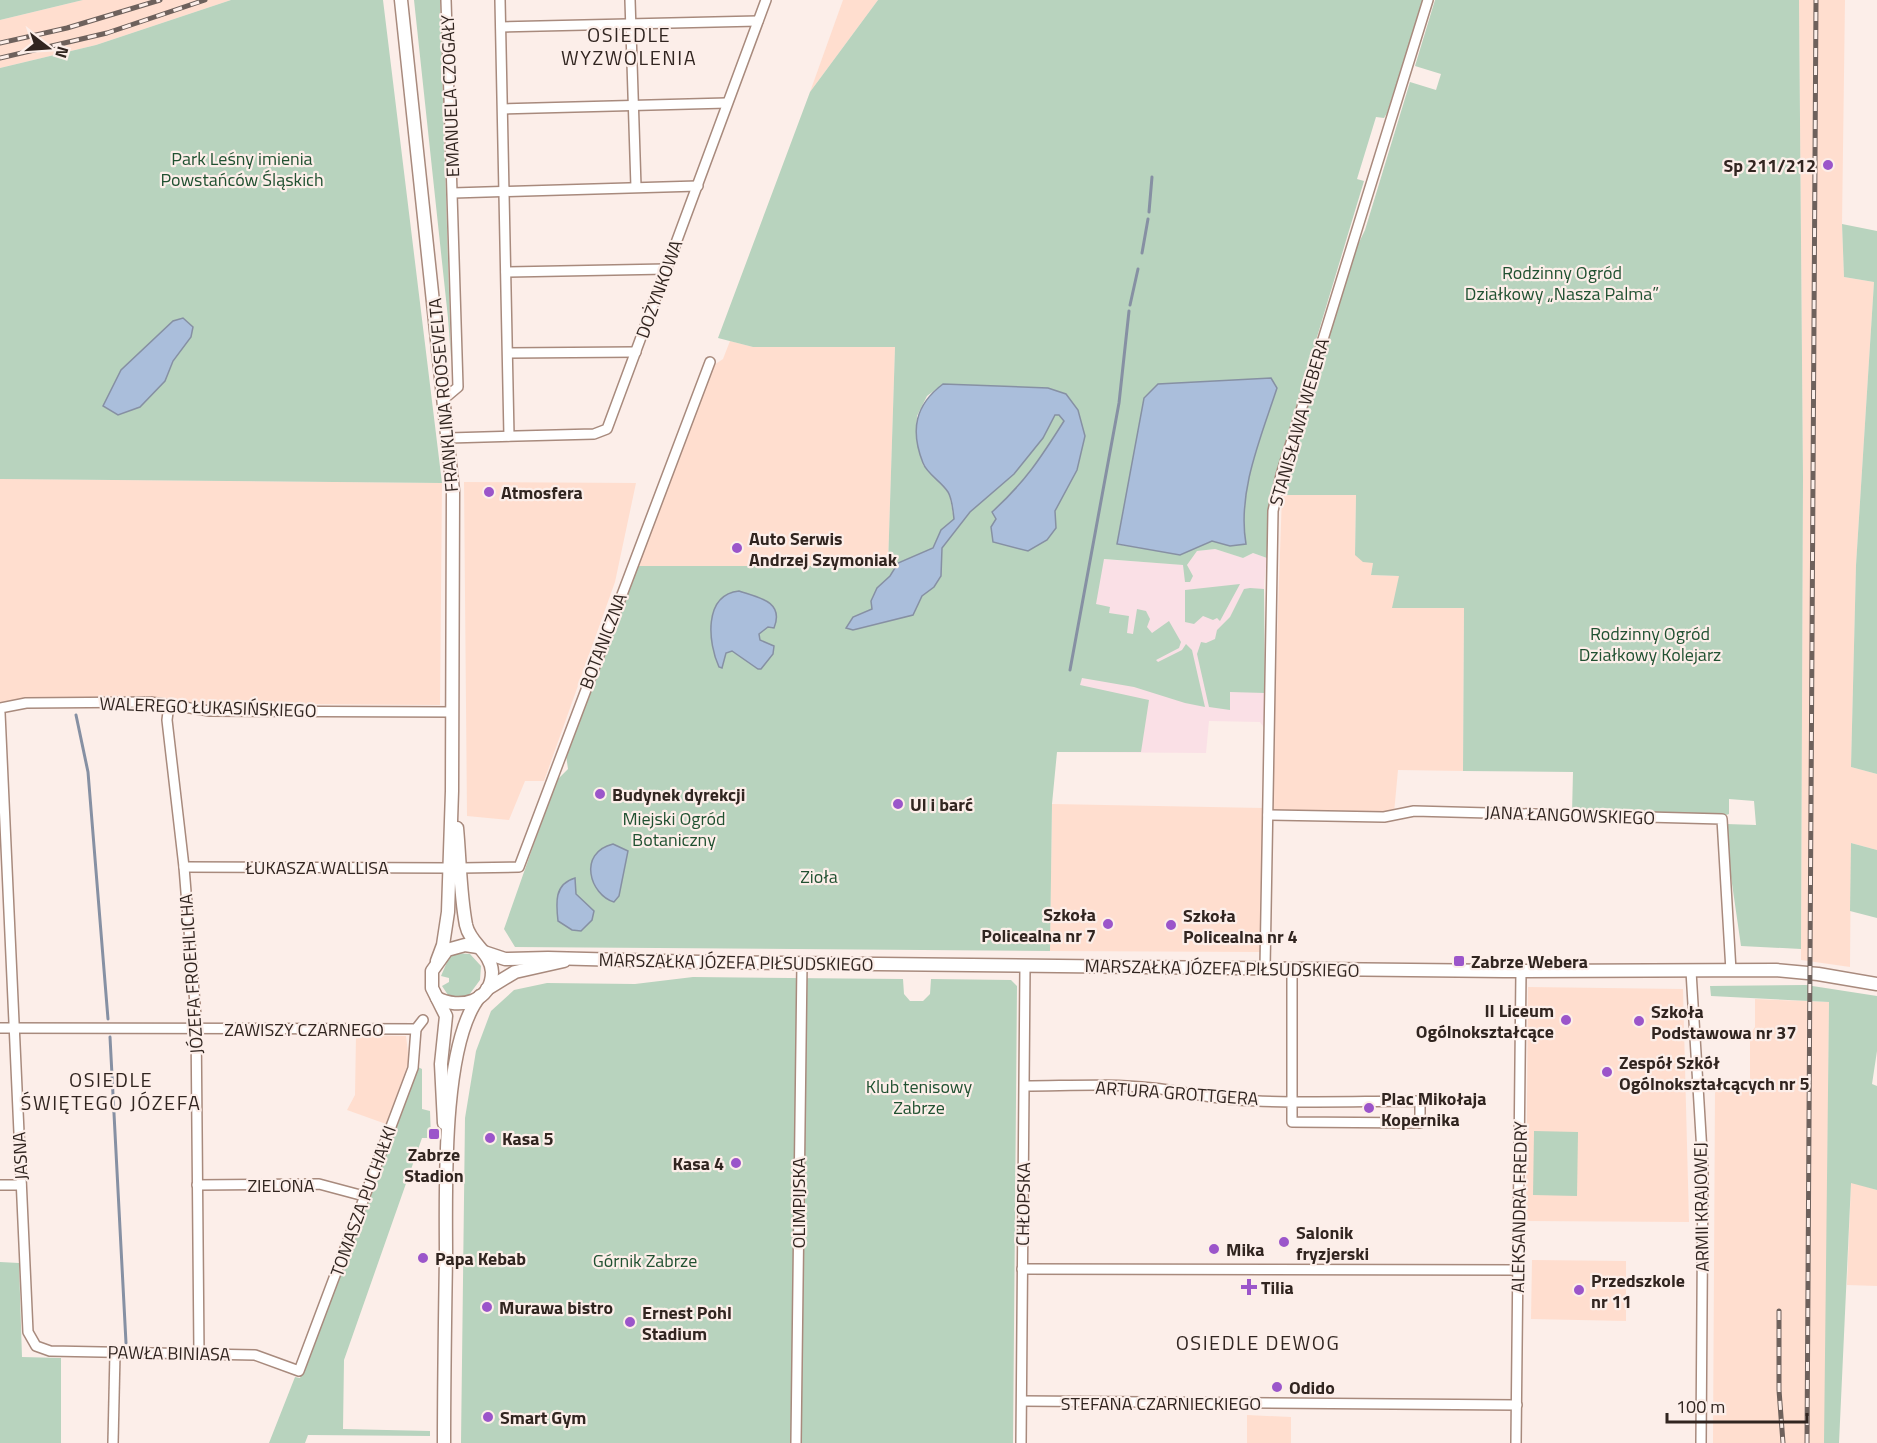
<svg xmlns="http://www.w3.org/2000/svg" width="1877" height="1443" viewBox="0 0 1877 1443" font-family="'Titillium Web',sans-serif">
<style>
.commercial{fill:#fae0e6}
.built{fill:#ffdecf}
.green{fill:#b8d3be;fill-rule:evenodd}
.water{fill:#aabedb;stroke:#8690a3;stroke-width:1.5}
.lines{fill:none;stroke-linecap:round;stroke-linejoin:round}
.stream{stroke:#8690a3;stroke-width:3}
.minor-casing{stroke:#a88a7d;stroke-width:12}
.tertiary-casing{stroke:#a88a7d;stroke-width:15}
.minor{stroke:#fff;stroke-width:9}
.tertiary{stroke:#fff;stroke-width:12}
.rail-casing{stroke:#6e615c;stroke-width:5}
.rail{stroke:#fceee9;stroke-width:3;stroke-dasharray:9;stroke-linecap:butt}
.poi-dot{fill:#9b55ca;stroke:#fceee9;stroke-width:2}
.labels{text-anchor:middle;dominant-baseline:central;stroke-width:4.5;stroke-linejoin:round;paint-order:stroke}
.street-label{font-size:18px;fill:#312520;stroke:#fceee9}
.park-label{font-size:18px;fill:#205131;stroke:#fceee9}
.poi-label{font-size:18px;font-weight:bold;fill:#312520;stroke:#fceee9;text-anchor:start}
.neighbourhood-label{font-size:20px;letter-spacing:1.5px;fill:#312520;stroke:#fceee9}
</style>
<rect width="100%" height="100%" fill="#fceee9"/>
<path class="commercial" d="M1215,549L1243,558L1253,553L1267,558L1264,584L1265,729L1260,722L1209,721L1206,753L1057,752L1100,559L1187,565L1197,551Z"/>
<g class="built">
<path d="M83,0H231L96,45L0,68V20Z"/>
<path d="M843,0H878L810,92Z"/>
<path d="M1799,0H1845L1842,224L1844,277L1874,282L1856,565L1851,767L1877,774V850L1851,843L1850,967L1801,960L1803,478Z"/>
<path d="M730,341L753,347H895L888,566H635L711,367L723,359Z"/>
<path d="M0,479L442,483L440,705L0,702Z"/>
<path d="M464,482L636,483L615,582L544,781H525L509,820L467,816Z"/>
<path d="M1282,495H1356L1355,554L1373,563L1371,575L1399,576L1464,608L1463,771L1398,770L1394,813H1271Z"/>
<path d="M1052,804L1263,808L1261,952L1050,951Z"/>
<path d="M1528,987L1683,989L1689,1222L1526,1221Z"/>
<path d="M1755,999L1829,1002L1825,1443H1713L1715,1090H1750V1034L1755,1027Z"/>
<path d="M356,1035L406,1036L409,1061L386,1124L347,1110L355,1095Z"/>
<path d="M1851,1182L1877,1190V1286L1847,1285Z"/>
<path d="M1532,1260L1626,1261V1321L1531,1319Z"/>
<path d="M1247,1415L1291,1417V1443H1247Z"/>
</g>
<g class="green">
<path d="M0,0H83L0,20Z"/>
<path d="M231,0H383L442,483L0,479V68L96,45ZM191,337L173,361L165,381L118,415L103,406L121,370L132,362Z"/>
<path d="M414,0H440L451,358L448,318Z"/>
<path d="M878,0H1423L1387,113L1384,118L1376,117L1357,179L1364,181L1276,473L1268,512L1267,558L1253,553L1243,558L1215,549L1197,551L1187,565L1193,576L1190,582H1185L1183,565L1104,559L1096,604L1110,607L1109,613L1129,616L1127,633L1133,634L1137,609L1146,611L1150,619L1147,627L1152,633L1169,621L1181,642L1179,648L1156,660L1158,662L1182,650L1186,644L1192,650L1205,707L1185,703L1134,687L1082,678L1080,685L1149,700L1141,752H1057L1052,804L1050,951L515,947L504,929L556,781L568,769L566,755L635,566H888L895,347H753L718,338L810,92ZM943,384L1048,388L1067,394L1077,470L1055,511L1056,528L992,512C1025,481 1040,459 1064,421L1060,415H1055L1043,438L1014,474L970,512L942,548L941,577L934,587L922,596L913,615L853,630V617L872,609L877,588L890,576L898,563L933,548L941,530L954,519L949,493L923,465L916,433L917,416L927,396ZM1277,388C1261,437 1237,492 1246,544L1230,546L1212,541L1180,555L1117,544L1123,511Z"/>
<path d="M1435,0H1799L1803,478L1801,949L1741,946L1728,856L1726,824L1756,825L1754,801L1729,799V814L1726,815L1572,813L1573,772L1463,771L1464,608H1392L1399,576L1371,575L1373,563L1363,562L1355,555L1356,495H1282L1351,259L1365,230L1410,82L1436,90L1441,74L1415,66Z"/>
<path d="M1842,224L1877,231V774L1851,767L1856,565L1874,282L1844,277Z"/>
<path d="M1240,584L1220,621L1217,618L1213,620L1203,616L1194,624L1185,622V590Z"/>
<path d="M1250,588L1264,589L1265,693L1230,692V710L1209,707L1197,654L1201,642L1206,643L1215,639L1217,630L1230,617L1244,589Z"/>
<path d="M1851,843L1877,850V918L1850,911Z"/>
<path d="M456,953L470,954L481,966L480,980L466,999L448,995L442,986L449,982V978L441,976L450,955Z"/>
<path d="M693,977L903,979L904,994L910,1001H923L930,994L931,979L1011,980L1017,986L1013,1443H461L465,1118L476,1051L491,1011L514,990L547,983L635,984Z"/>
<path d="M1806,985L1877,996V1051L1872,1084L1877,1086V1190L1851,1183L1839,1443H1824L1829,1002L1711,996L1710,986Z"/>
<path d="M416,1066L422,1069V1109L430,1111L431,1138H422L344,1360L343,1429L430,1431V1436L308,1435L305,1443H269L295,1377L300,1378L317,1335Z"/>
<path d="M1534,1131L1578,1132L1577,1196L1533,1195Z"/>
<path d="M0,1262L19,1263L22,1357L61,1358V1443H0Z"/>
</g>
<g class="water">
<path d="M183,318L193,327L191,337L173,361L165,381L140,407L118,415L103,406L121,370L173,321Z"/>
<path d="M1271,378L1277,388C1261,437 1237,492 1246,544L1230,546L1212,541L1180,555L1117,544L1144,398L1158,384Z"/>
<path d="M943,384L1048,388L1066,394L1078,410L1085,436L1077,470L1055,511L1056,528L1047,540L1028,551L993,542L991,527L996,519L992,512C1025,482 1040,459 1064,421L1059,415H1055L1043,438L1014,474L970,512L942,548L941,576L934,587L922,596L913,615L853,630L846,628L853,617L872,609L871,601L877,588L890,576L898,563L933,548L941,530L954,519C953,511 952,498 948,492C941,481 927,474 923,463C910,430 915,405 943,384Z"/>
<path d="M739,591C757,597 785,601 774,628L768,627L759,634L760,640L774,646L773,654L761,669H758L732,651L726,653L722,668L719,667C708,643 703,595 739,591Z"/>
<path d="M613,844L628,851L619,896L614,902C590,895 577,853 613,844Z"/>
<path d="M575,878L576,894L594,911L592,920L581,931L572,930L558,921C556,903 554,884 575,878Z"/>
</g>
<g class="lines">
<g class="stream">
<path d="M1149,212L1152,177"/>
<path d="M1142,253L1148,219"/>
<path d="M1130,305L1138,269"/>
<path d="M1070,670L1119,403L1129,311"/>
<path d="M76,715L88,772L108,1019"/>
<path d="M110,1037L126,1343"/>
</g>
<g class="minor-casing">
<g id="minor">
<path d="M500,0L509,436"/>
<path d="M630,0L636,187"/>
<path d="M501,27L758,21"/>
<path d="M503,109L727,103"/>
<path d="M453,193L698,186"/>
<path d="M506,272L667,269"/>
<path d="M508,353L636,352"/>
<path d="M445,398L458,387L446,0"/>
<path d="M449,438L594,434L607,429L766,0"/>
<path d="M169,704L167,720L184,867L196,1017L199,1354"/>
<path d="M0,708L26,703L150,702L210,711L453,712"/>
<path d="M0,713L28,1332L36,1346L50,1351L255,1355L299,1371L413,1068L416,1029"/>
<path d="M1268,815L1384,817L1414,811L1722,819L1731,971"/>
<path d="M184,867L449,868"/>
<path d="M461,868L519,867L710,362"/>
<path d="M1265,968L1273,511L1281,475L1428,0"/>
<path d="M1691,971L1703,1169L1701,1443"/>
<path d="M0,1028L416,1029L423,1020"/>
<path d="M1025,1086C1067,1086 1111,1083 1152,1088C1181,1091 1209,1098 1238,1100C1298,1104 1360,1101 1420,1101V1123L1292,1122C1292,1073 1292,1024 1292,974L1293,969"/>
<path d="M0,1185H21"/>
<path d="M197,1185L319,1184L364,1196"/>
<path d="M1022,1269L1518,1270"/>
<path d="M1022,1401L1517,1405"/>
<path d="M113,1443L115,1353"/>
<path d="M796,1443L802,963"/>
<path d="M1021,1443L1025,966"/>
<path d="M1516,1443L1521,971"/>
</g>
</g>
<g class="tertiary-casing">
<g id="tertiary">
<path d="M401,0L453,491L452,791L448,912L443,945L437,961"/>
<path d="M484,952L505,959L548,958L701,962L1504,971L1776,970L1818,974L1877,984"/>
<path d="M487,989L515,972L564,961"/>
<path d="M437,998C459,1010 492,1002 492,972C491,952 470,944 466,925C460,893 460,860 457,828"/>
<path d="M444,1123L441,1064L446,1016L432,988V971L447,950L465,945L478,947"/>
<path d="M444,1443C444,1381 445,1318 446,1256C446,1194 441,1044 480,996"/>
</g>
</g>
<use href="#minor" class="minor"/>
<use href="#tertiary" class="tertiary"/>
<g class="rail-casing">
<g id="rail">
<path d="M0,43L67,28L160,0"/>
<path d="M0,58L107,33L205,0"/>
<path d="M1779,1311V1390L1783,1443"/>
<path d="M1807,1443L1816,0"/>
</g>
</g>
<use href="#rail" class="rail"/>
</g>
<g class="poi-dot">
<circle cx="1828" cy="165" r="6"/>
<circle cx="489" cy="492" r="6"/>
<circle cx="737" cy="548" r="6"/>
<circle cx="600" cy="794" r="6"/>
<circle cx="898" cy="804" r="6"/>
<circle cx="1108" cy="924" r="6"/>
<circle cx="1171" cy="925" r="6"/>
<rect x="1453" y="955" width="12" height="12" rx="3"/>
<circle cx="1566" cy="1020" r="6"/>
<circle cx="1639" cy="1021" r="6"/>
<circle cx="1607" cy="1072" r="6"/>
<circle cx="1369" cy="1108" r="6"/>
<rect x="428" y="1128" width="12" height="12" rx="3"/>
<circle cx="490" cy="1138" r="6"/>
<circle cx="736" cy="1163" r="6"/>
<circle cx="1284" cy="1242" r="6"/>
<circle cx="1214" cy="1249" r="6"/>
<circle cx="423" cy="1258" r="6"/>
<path d="M1246 1278h6v6h6v6h-6v6h-6v-6h-6v-6h6z"/>
<circle cx="1579" cy="1290" r="6"/>
<circle cx="487" cy="1307" r="6"/>
<circle cx="630" cy="1322" r="6"/>
<circle cx="1277" cy="1387" r="6"/>
<circle cx="488" cy="1417" r="6"/>
</g>
<g class="labels">
<g class="street-label">
<text transform="translate(450 96) rotate(-92)">EMANUELA CZOGAŁY</text>
<text transform="translate(659 289) rotate(-70)">DOŻYNKOWA</text>
<text transform="translate(443 395) rotate(-95)">FRANKLINA ROOSEVELTA</text>
<text transform="translate(1299 422) rotate(-74)">STANISŁAWA WEBERA</text>
<text transform="translate(603 641) rotate(-69)">BOTANICZNA</text>
<text transform="translate(208 707) rotate(2)">WALEREGO ŁUKASIŃSKIEGO</text>
<text transform="translate(1570 815) rotate(2)">JANA ŁANGOWSKIEGO</text>
<text x="317" y="867">ŁUKASZA WALLISA</text>
<text transform="translate(736 962) rotate(1)">MARSZAŁKA JÓZEFA PIŁSUDSKIEGO</text>
<text transform="translate(1222 968) rotate(1)">MARSZAŁKA JÓZEFA PIŁSUDSKIEGO</text>
<text transform="translate(191 974) rotate(-94)">JÓZEFA FROEHLICHA</text>
<text x="304" y="1029">ZAWISZY CZARNEGO</text>
<text transform="translate(1177 1093) rotate(4)">ARTURA GROTTGERA</text>
<text transform="translate(20 1156) rotate(-93)">JASNA</text>
<text x="281" y="1185">ZIELONA</text>
<text transform="translate(363 1201) rotate(-70)">TOMASZA PUCHAŁKI</text>
<text transform="translate(798 1203) rotate(-90)">OLIMPIJSKA</text>
<text transform="translate(1023 1204) rotate(-89)">CHŁOPSKA</text>
<text transform="translate(1519 1207) rotate(-89)">ALEKSANDRA FREDRY</text>
<text transform="translate(1701 1207) rotate(-91)">ARMII KRAJOWEJ</text>
<text transform="translate(169 1353) rotate(1)">PAWŁA BINIASA</text>
<text x="1161" y="1403">STEFANA CZARNIECKIEGO</text>
</g>
<g class="park-label">
<text x="242" y="158">Park Leśny imienia<tspan x="242" dy="21">Powstańców Śląskich</tspan></text>
<text x="1562" y="272">Rodzinny Ogród<tspan x="1562" dy="21">Działkowy „Nasza Palma”</tspan></text>
<text x="1650" y="633">Rodzinny Ogród<tspan x="1650" dy="21">Działkowy Kolejarz</tspan></text>
<text x="674" y="818">Miejski Ogród<tspan x="674" dy="21">Botaniczny</tspan></text>
<text x="819" y="876">Zioła</text>
<text x="919" y="1086">Klub tenisowy<tspan x="919" dy="21">Zabrze</tspan></text>
<text x="645" y="1260">Górnik Zabrze</text>
</g>
<g class="poi-label">
<text x="1816" y="165" text-anchor="end">Sp 211/212</text>
<text x="501" y="492">Atmosfera</text>
<text x="749" y="538">Auto Serwis<tspan x="749" dy="21">Andrzej Szymoniak</tspan></text>
<text x="612" y="794">Budynek dyrekcji</text>
<text x="910" y="804">Ul i barć</text>
<text x="1096" y="914" text-anchor="end">Szkoła<tspan x="1096" dy="21">Policealna nr 7</tspan></text>
<text x="1183" y="915">Szkoła<tspan x="1183" dy="21">Policealna nr 4</tspan></text>
<text x="1471" y="961">Zabrze Webera</text>
<text x="1554" y="1010" text-anchor="end">II Liceum<tspan x="1554" dy="21">Ogólnokształcące</tspan></text>
<text x="1651" y="1011">Szkoła<tspan x="1651" dy="21">Podstawowa nr 37</tspan></text>
<text x="1619" y="1062">Zespół Szkół<tspan x="1619" dy="21">Ogólnokształcących nr 5</tspan></text>
<text x="1381" y="1098">Plac Mikołaja<tspan x="1381" dy="21">Kopernika</tspan></text>
<text x="502" y="1138">Kasa 5</text>
<text x="434" y="1154" text-anchor="middle">Zabrze<tspan x="434" dy="21">Stadion</tspan></text>
<text x="724" y="1163" text-anchor="end">Kasa 4</text>
<text x="1296" y="1232">Salonik<tspan x="1296" dy="21">fryzjerski</tspan></text>
<text x="1226" y="1249">Mika</text>
<text x="435" y="1258">Papa Kebab</text>
<text x="1591" y="1280">Przedszkole<tspan x="1591" dy="21">nr 11</tspan></text>
<text x="1261" y="1287">Tilia</text>
<text x="499" y="1307">Murawa bistro</text>
<text x="642" y="1312">Ernest Pohl<tspan x="642" dy="21">Stadium</tspan></text>
<text x="1289" y="1387">Odido</text>
<text x="500" y="1417">Smart Gym</text>
</g>
<g class="neighbourhood-label">
<text x="629" y="34">OSIEDLE<tspan x="629" dy="23">WYZWOLENIA</tspan></text>
<text x="111" y="1079">OSIEDLE<tspan x="111" dy="23">ŚWIĘTEGO JÓZEFA</tspan></text>
<text x="1258" y="1342">OSIEDLE DEWOG</text>
</g>
</g>
<g transform="translate(48 48) rotate(107)" stroke="#fceee9" stroke-width="4.5" paint-order="stroke">
<path d="M0-4.5L10 22L0 15L-10 22Z" fill="#312520"/>
<text y="-9" font-size="16" font-weight="bold" text-anchor="middle" fill="#312520">N</text>
</g>
<path d="M1667 1413v9h140v-9" fill="none" stroke="#312520" stroke-width="3"/>
<text x="1676" y="1413" font-size="18" fill="#312520" stroke="#fceee9" stroke-width="4.5" paint-order="stroke">100 m</text>
</svg>
